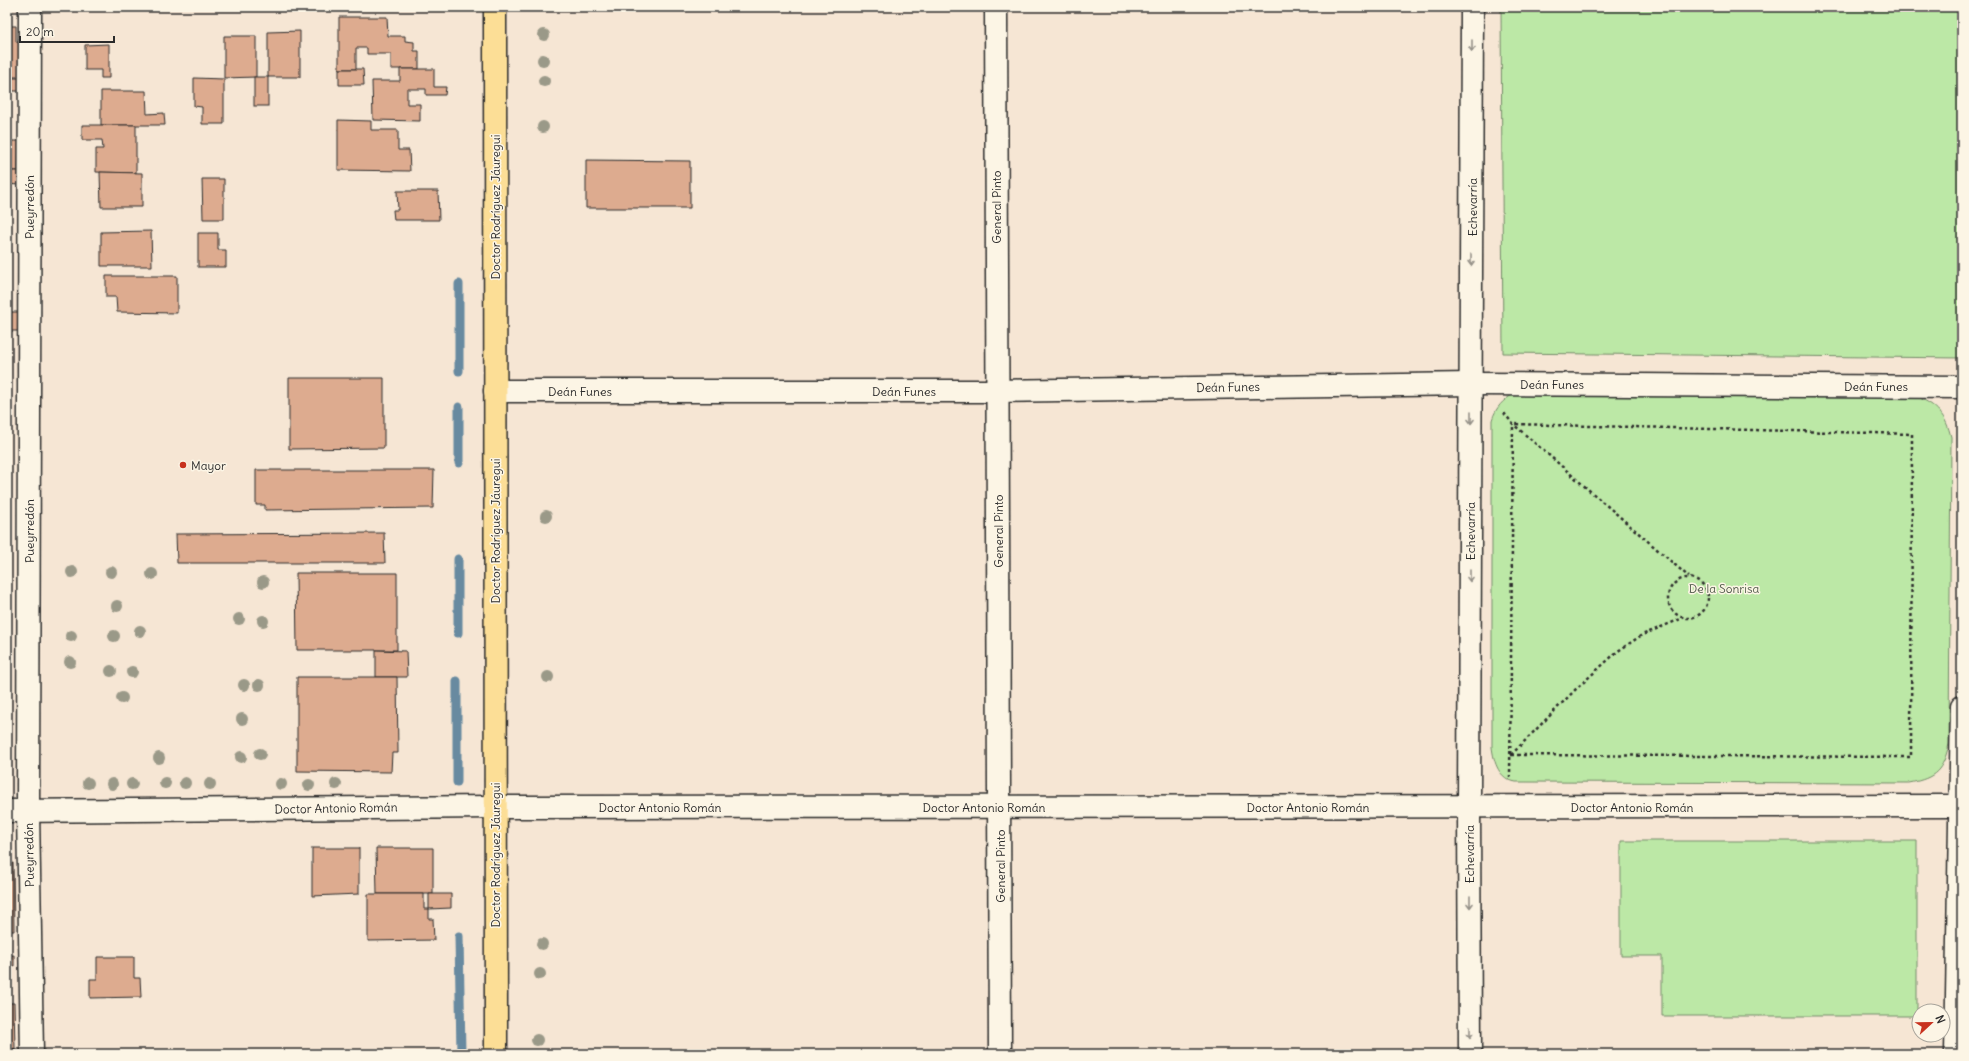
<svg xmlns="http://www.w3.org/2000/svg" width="1969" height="1061" viewBox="0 0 1969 1061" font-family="Delius,sans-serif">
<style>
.green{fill:#bce8a6;stroke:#748a68}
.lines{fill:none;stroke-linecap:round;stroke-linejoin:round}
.stream{stroke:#678aa0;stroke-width:9}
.building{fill:#ddab8f;stroke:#2b2b2b}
.minor-casing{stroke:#2b2b2b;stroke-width:25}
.primary-casing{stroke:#2b2b2b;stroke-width:25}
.path{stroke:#2b2b2b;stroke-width:2.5;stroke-dasharray:3 3;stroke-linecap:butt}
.minor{stroke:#fcf5e5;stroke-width:22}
.primary{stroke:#fcde96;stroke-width:22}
.tree{fill:#9a9988}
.oneway{stroke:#949088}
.poi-dot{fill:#c8321e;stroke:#fcf5e5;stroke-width:1.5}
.labels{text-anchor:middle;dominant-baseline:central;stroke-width:3;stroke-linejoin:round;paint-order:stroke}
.street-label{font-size:12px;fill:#2b2b2b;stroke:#fcf5e5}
.poi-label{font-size:12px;fill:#2b2b2b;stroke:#fcf5e5;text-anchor:start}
.park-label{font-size:12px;fill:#4f5a4a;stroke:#fcf5e5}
</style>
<rect width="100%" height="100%" fill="#f6e6d4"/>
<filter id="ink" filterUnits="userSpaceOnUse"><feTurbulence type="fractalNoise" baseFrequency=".025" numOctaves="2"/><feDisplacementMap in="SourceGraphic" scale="8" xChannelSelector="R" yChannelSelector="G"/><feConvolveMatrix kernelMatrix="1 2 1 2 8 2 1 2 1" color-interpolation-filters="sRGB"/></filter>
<g filter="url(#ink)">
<g class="green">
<path d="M1501,7H1962V358L1503,353Z"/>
<path d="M1514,394L1917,397C1937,405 1946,416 1951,437L1949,744C1943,770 1936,778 1909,783L1516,782C1499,779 1494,763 1492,747V420C1496,407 1503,400 1514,394Z"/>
<path d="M1621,841H1917V1016H1662V956H1621Z"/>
</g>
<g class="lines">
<g class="stream">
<path d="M459,284V371"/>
<path d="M459,463V407"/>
<path d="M458,633V559"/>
<path d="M457,782V681"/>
<path d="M459,936L461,1054"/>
</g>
</g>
<g class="building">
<path d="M339,17H387L388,36H405V41L414,42V51H419V69H391V54H367V48H356V69H339Z"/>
<path d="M7,26H16V42H19V77H7Z"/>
<path d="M300,31V77H268V32Z"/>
<path d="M224,36H256V77L224,78Z"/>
<path d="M109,44V78H101V70H85V45Z"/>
<path d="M339,69H363L364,85H339Z"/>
<path d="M400,69H434V87H446L445,95H426V89H407V104H420V121L373,120L372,81H400Z"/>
<rect x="254" y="77" width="14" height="29"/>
<rect x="7" y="78" width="12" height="13"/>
<path d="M194,78L224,79V124H202V107L194,106Z"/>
<path d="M101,91H146L147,114L164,113L165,125H101Z"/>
<path d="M338,120L371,121V130H398V150H409L410,171L338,170Z"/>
<path d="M82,125H136V173L96,172V149H103L102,140H82Z"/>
<path d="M7,141H19L18,171H7Z"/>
<path d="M586,160L690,161V208H586Z"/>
<path d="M7,171H18V185L7,184V218Z"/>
<path d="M100,172L142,173V207H101Z"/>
<path d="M202,179H224V219H203Z"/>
<path d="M397,191H438L439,220H394L393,210H398Z"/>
<path d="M7,218H8L7,251Z"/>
<path d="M151,231L152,266H101V232Z"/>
<path d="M198,233H218V250H226V267H198Z"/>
<path d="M106,276H177V313L117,312L116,297H106Z"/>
<rect x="7" y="312" width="11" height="19"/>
<path d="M289,378H384V448L289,449Z"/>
<path d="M256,470H434L433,508L265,510V505H256Z"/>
<path d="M384,533L385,563H177L176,534Z"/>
<path d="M296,573H397V650H297Z"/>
<path d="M376,650L406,651L407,677H376Z"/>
<path d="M297,677H397L398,753H392L391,772L297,771Z"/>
<path d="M312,848H359V894L312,896Z"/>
<path d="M376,848H433V894H377Z"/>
<path d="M7,855L13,863L14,931H7Z"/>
<path d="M368,894H424V909H429V919H433L434,940L368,941Z"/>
<path d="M429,894H451V908L429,909Z"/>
<path d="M14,955V966H7V956Z"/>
<path d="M97,957H134V978H140L141,997L90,998V979H97Z"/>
<path d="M7,1003H14L15,1049H7Z"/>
<rect x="7" y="1049" width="8" height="5"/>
</g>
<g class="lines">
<g class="minor-casing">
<g id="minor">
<path d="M30,7L28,811L32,1054"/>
<path d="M996,7L1000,1054"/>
<path d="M495,391H997L1471,384L1962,387"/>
<path d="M7,811L495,807L1961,806"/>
<path d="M1470,1054L1469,807L1472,7"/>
<path d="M1956,1054L1962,707"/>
</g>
</g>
<g class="primary-casing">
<path id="primary" d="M495,7L496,1054"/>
</g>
<g class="path">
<path d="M1504,413L1513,424L1689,577"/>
<circle cx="1688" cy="598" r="20"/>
<path d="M1511,755L1911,757L1912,434L1513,424"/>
<path d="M1511,755L1576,689L1618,651L1642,635L1683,618"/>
<path d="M1510,778L1513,424"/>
</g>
<use href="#minor" class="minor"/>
<use href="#primary" class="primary"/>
</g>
<g class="tree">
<circle cx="544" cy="35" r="6"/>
<circle cx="543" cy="60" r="6"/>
<circle cx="544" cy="81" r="6"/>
<circle cx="543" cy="127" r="6"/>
<circle cx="546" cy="516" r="6"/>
<circle cx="72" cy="572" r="6"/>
<circle cx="111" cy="572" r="6"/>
<circle cx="152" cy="574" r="6"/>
<circle cx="263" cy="582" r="6"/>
<circle cx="117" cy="606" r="6"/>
<circle cx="239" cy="619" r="6"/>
<circle cx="263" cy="621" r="6"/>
<circle cx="140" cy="631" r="6"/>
<circle cx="71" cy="636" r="6"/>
<circle cx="114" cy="636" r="6"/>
<circle cx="70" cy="662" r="6"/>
<circle cx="111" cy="671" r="6"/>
<circle cx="132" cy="672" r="6"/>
<circle cx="548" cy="677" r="6"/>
<circle cx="244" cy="685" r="6"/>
<circle cx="259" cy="685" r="6"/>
<circle cx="122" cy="698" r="6"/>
<circle cx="242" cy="719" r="6"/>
<circle cx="260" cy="754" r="6"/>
<circle cx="241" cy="757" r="6"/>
<circle cx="159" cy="758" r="6"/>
<circle cx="88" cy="783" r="6"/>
<circle cx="165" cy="783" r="6"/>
<circle cx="185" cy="783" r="6"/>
<circle cx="112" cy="784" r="6"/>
<circle cx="132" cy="784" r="6"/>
<circle cx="210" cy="784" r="6"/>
<circle cx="281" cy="784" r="6"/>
<circle cx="336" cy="784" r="6"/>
<circle cx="309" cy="785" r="6"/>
<circle cx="542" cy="944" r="6"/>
<circle cx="540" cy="974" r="6"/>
<circle cx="537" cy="1040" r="6"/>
</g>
<defs><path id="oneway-shaft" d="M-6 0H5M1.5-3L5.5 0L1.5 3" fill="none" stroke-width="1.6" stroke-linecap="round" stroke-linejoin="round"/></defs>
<g class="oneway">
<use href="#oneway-shaft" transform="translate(1472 46) rotate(90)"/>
<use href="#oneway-shaft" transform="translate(1471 260) rotate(90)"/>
<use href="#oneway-shaft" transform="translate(1471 418) rotate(90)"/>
<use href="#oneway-shaft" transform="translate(1470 576) rotate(90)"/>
<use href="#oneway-shaft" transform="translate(1470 902) rotate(90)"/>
<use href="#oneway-shaft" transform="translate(1470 1032) rotate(90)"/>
</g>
</g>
<circle class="poi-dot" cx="183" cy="465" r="4"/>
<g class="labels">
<g class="street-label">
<text transform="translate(29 207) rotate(-90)">Pueyrredón</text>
<text transform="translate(495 207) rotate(-90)">Doctor Rodríguez Jáuregui</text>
<text transform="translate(996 207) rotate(-90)">General Pinto</text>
<text transform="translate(1472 207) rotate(-90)">Echevarría</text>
<text x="1552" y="384">Deán Funes</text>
<text x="1876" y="386">Deán Funes</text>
<text transform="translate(1228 387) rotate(-1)">Deán Funes</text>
<text x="580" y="391">Deán Funes</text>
<text x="904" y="391">Deán Funes</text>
<text transform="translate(29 531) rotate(-90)">Pueyrredón</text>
<text transform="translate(495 531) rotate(-90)">Doctor Rodríguez Jáuregui</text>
<text transform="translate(998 531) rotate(-90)">General Pinto</text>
<text transform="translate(1470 531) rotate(-90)">Echevarría</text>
<text x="660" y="807">Doctor Antonio Román</text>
<text x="984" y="807">Doctor Antonio Román</text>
<text x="1308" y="807">Doctor Antonio Román</text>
<text x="1632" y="807">Doctor Antonio Román</text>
<text transform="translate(336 808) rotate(-1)">Doctor Antonio Román</text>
<text transform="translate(1469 854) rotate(-90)">Echevarría</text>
<text transform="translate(29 855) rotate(-91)">Pueyrredón</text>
<text transform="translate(495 855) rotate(-90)">Doctor Rodríguez Jáuregui</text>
<text transform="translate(1000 866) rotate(-90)">General Pinto</text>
</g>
<g class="poi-label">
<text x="191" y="465">Mayor</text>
</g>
<g class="park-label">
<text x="1724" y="588">De la Sonrisa</text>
</g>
</g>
<rect width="1969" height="1061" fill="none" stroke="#fcf5e5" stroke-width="24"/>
<rect x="12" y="12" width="1945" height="1037" fill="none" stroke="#2b2b2b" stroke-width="1.5" filter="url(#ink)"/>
<g transform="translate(1931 1023) rotate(68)"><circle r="19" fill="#fcf5e5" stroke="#a8a49b"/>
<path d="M0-3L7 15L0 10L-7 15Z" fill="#c8321e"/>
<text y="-6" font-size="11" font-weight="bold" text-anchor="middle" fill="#2b2b2b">N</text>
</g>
<path d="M20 36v6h94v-6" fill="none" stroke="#2b2b2b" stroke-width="2"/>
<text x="26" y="36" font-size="12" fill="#2b2b2b" stroke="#fcf5e5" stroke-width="3" paint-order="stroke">20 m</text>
</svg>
